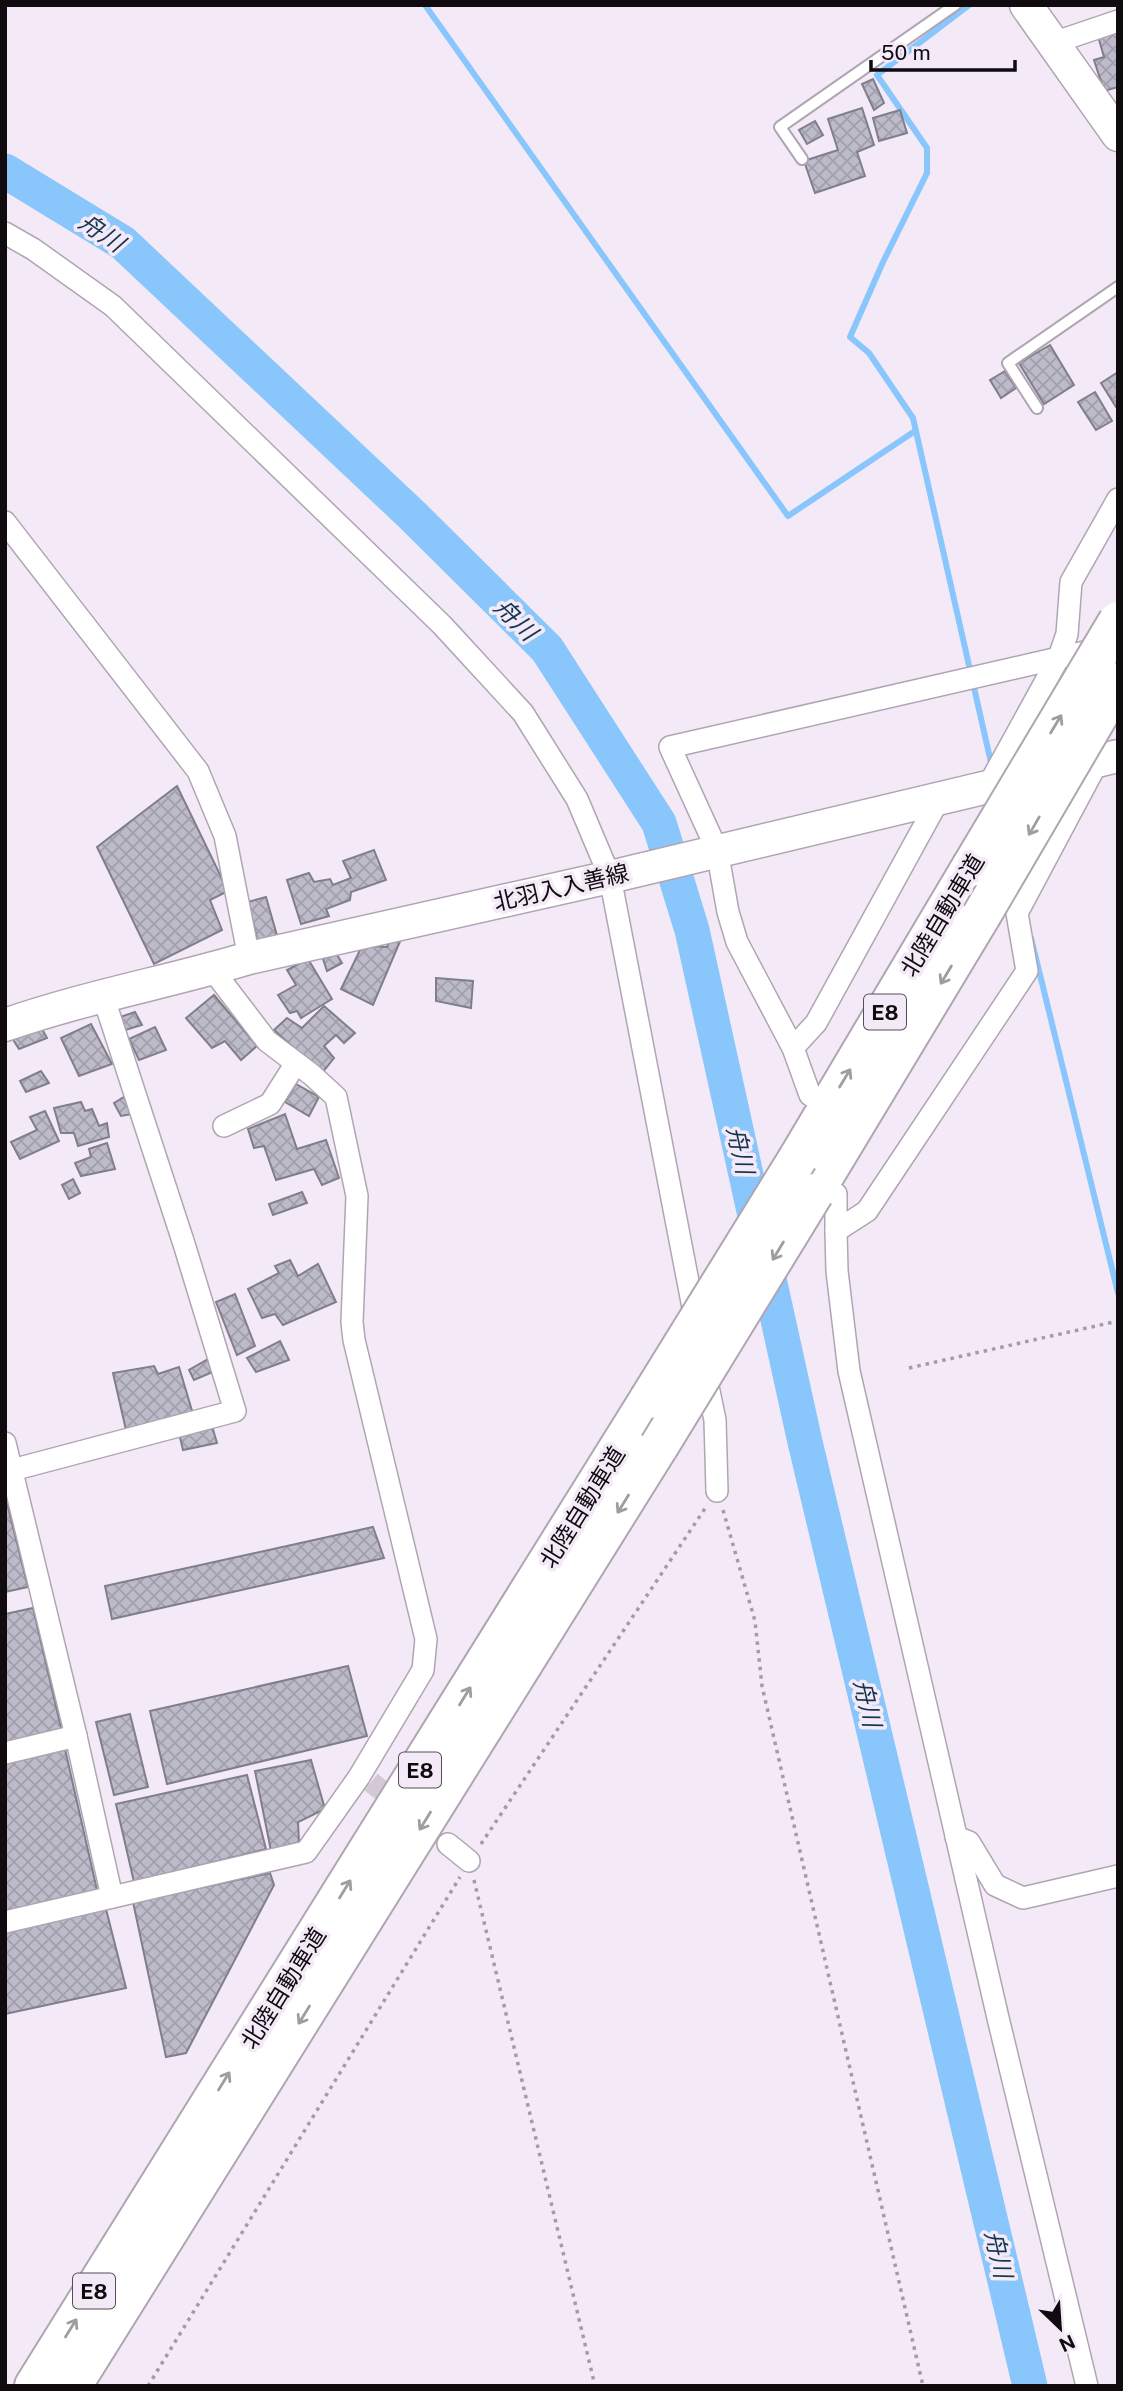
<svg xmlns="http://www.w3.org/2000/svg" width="1123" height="2391" viewBox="0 0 1123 2391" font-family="'Public Sans','Noto Sans JP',sans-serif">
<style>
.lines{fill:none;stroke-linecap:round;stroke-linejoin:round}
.stream{stroke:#89c6fc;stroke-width:6}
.river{stroke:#89c6fc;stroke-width:35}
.building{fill:url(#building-cross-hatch);stroke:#817e8c;stroke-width:2}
.street-tunnel{stroke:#d2c9d4;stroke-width:21;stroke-dasharray:21 10;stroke-linecap:butt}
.lane-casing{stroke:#b0a5b2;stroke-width:14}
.street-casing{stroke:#b0a5b2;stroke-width:24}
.secondary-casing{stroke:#b0a5b2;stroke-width:35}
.highway-casing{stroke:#b0a5b2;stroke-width:42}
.path{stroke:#a39ba5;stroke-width:3.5;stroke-dasharray:3.5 5;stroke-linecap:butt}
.lane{stroke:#fff;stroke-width:10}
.street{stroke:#fff;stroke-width:21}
.secondary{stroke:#fff;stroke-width:32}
.highway{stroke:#fff;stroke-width:38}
.highway-bridge-casing{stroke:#b0a5b2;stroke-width:42;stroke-linecap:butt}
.highway-bridge{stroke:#fff;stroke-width:38}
.oneway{stroke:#9f9d9f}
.labels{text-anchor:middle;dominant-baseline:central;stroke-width:7;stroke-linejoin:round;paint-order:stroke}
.shield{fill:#f4eaf7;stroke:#544e55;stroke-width:2}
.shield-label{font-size:21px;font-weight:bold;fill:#0f0b0f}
.street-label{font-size:23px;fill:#0f0b0f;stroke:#f4eaf7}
.water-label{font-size:24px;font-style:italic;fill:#153651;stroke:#f4eaf7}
</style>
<defs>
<pattern id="building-cross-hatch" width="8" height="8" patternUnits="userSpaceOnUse" patternTransform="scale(1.75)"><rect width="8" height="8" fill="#bdbac9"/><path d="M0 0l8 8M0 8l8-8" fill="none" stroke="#a19fab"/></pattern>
</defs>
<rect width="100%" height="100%" fill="#f4eaf7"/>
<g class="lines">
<g class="stream">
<path d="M425,5L788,516L915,431"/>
<path d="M969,5L877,75L927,148V173L883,262L850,337L869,353L913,418L992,767"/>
<path d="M1031,938L1118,1293"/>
</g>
<path class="river" d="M5,171L123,243L413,516L547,649L659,823L692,930L805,1442L1030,2386"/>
</g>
<g class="building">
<path d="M1118,30V87L1104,91L1094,60L1104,57L1098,36Z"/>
<path d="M873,79L884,103L874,110L862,84Z"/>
<path d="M862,108L874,145L857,152L865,176L815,193L804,161L838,150L828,119Z"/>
<path d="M900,110L907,133L879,141L873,118Z"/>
<path d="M815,121L823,135L807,144L799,130Z"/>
<path d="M1050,345L1074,385L1044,404L1019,363Z"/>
<path d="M1005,371L1016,388L1001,398L990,380Z"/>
<path d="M1118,372V405L1116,407L1101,383Z"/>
<path d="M1095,392L1112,421L1096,430L1078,402Z"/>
<path d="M177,786L228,891L210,900L222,930L154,964L97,847Z"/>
<path d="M374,850L386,880L351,892L350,900L326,909L329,916L301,924L287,880L309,873L314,882L330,879L333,885L351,878L343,861Z"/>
<path d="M266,897L278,939L258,942L248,902Z"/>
<path d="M391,938L401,939L373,1005L341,989L362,946L387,947Z"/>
<path d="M336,953L342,963L327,971L323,959Z"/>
<path d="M308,959L332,999L301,1018L297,1011L290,1013L278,995L296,985L287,970Z"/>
<path d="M436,978L473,981L471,1008L436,1001Z"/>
<path d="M214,995L257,1046L241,1060L225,1041L212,1048L186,1018Z"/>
<path d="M324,1006L355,1033L344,1043L336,1035L324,1046L334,1058L322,1073L274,1030L287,1018L302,1028Z"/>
<path d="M135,1012L142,1025L122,1031L117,1018Z"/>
<path d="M38,1022L47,1038L19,1049L10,1035Z"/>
<path d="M91,1024L112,1064L79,1076L61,1038Z"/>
<path d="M155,1027L166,1050L139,1060L129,1039Z"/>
<path d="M41,1071L49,1083L26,1092L20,1081Z"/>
<path d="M296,1084L319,1097L309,1116L285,1102Z"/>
<path d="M124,1097L132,1114L121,1116L114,1103Z"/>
<path d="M81,1102L85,1111L92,1109L99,1126L107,1123L109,1137L78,1146L74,1133H61L54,1108Z"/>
<path d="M45,1111L59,1141L20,1159L11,1142L37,1130L30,1117Z"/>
<path d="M285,1114L297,1149L326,1140L339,1178L322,1185L314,1169L276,1180L264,1146L254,1148L248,1129Z"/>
<path d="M107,1143L115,1169L81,1176L75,1163L91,1157L89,1149Z"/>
<path d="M73,1179L80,1193L69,1199L62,1185Z"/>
<path d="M302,1192L307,1203L273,1215L269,1204Z"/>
<path d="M290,1260L298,1276L318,1264L336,1302L283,1325L275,1314L262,1318L248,1289L279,1273L275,1266Z"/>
<path d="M235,1294L255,1346L237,1355L216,1302Z"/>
<path d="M280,1341L289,1360L256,1372L247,1358Z"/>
<path d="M208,1359L215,1371L194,1380L189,1370Z"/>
<path d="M154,1366L158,1374L179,1367L193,1414L126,1430L113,1373Z"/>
<path d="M212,1426L217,1443L183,1450L179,1433Z"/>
<path d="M5,1495L28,1587L5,1592Z"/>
<path d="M373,1527L384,1558L112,1619L105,1586Z"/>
<path d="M33,1608L62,1732L5,1746V1614Z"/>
<path d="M348,1666L367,1736L167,1784L150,1711Z"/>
<path d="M130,1714L148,1787L114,1795L96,1722Z"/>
<path d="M65,1749L97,1890L5,1914V1763Z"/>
<path d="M311,1760L325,1809L298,1822L299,1842L271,1851L255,1771Z"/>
<path d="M247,1775L266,1849L134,1882L116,1804Z"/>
<path d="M270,1873L274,1885L186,2053L166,2057L133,1902Z"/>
<path d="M106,1909L126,1988L5,2014V1932Z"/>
</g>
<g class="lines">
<path class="street-tunnel" d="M371,1782L448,1844"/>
<g class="lane-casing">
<g id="lane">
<path d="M802,159L780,127L955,5"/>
<path d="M1037,408L1008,363L1118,287"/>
</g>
</g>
<g class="street-casing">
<g id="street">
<path d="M1053,43L1118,21"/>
<path d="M5,233L33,249L113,306L442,625L523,713L577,799L610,877L696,1323"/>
<path d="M5,522L198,771L225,836L249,958"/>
<path d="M987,788L1059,657L1067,634L1071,582L1118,499"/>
<path d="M793,1048L816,1023L939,799"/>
<path d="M810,1095L793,1048L737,942L728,912L717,850L670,747L1102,648"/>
<path d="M224,1126L270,1104L296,1063"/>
<path d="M836,1194V1231L867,1211L1027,971L1017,913L1098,761"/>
<path d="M836,1231L837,1271L849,1371L998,2018L1087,2386"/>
<path d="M705,1372L715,1420L717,1491"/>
<path d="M5,1443L76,1736"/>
<path d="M12,1470L235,1411L184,1244L103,996"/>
<path d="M5,1753L76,1736L112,1897"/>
<path d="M956,1837L969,1842L995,1885L1023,1898L1118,1876"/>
<path d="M448,1844L469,1861"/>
<path d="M5,1922L306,1852L359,1777L423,1670L426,1639L354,1340L352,1322L357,1196L336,1097L312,1075L267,1041L212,969"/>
</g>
</g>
<g class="secondary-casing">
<g id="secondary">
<path d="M1026,5L1118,135"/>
<path d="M5,1025C85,997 169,982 249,958L610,877L1118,756"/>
</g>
</g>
<g class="highway-casing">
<g id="highway">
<path d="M798,1158L971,867"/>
<path d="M814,1193L981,916"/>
<path d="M34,2386L649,1399"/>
<path d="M72,2386L659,1446"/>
</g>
</g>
<g class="path">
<path d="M909,1368L1118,1321"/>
<path d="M723,1510L755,1621L762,1686L923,2386"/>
<path d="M481,1844L706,1507"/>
<path d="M474,1880L595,2386"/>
<path d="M148,2386L460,1877"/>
</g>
<use href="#lane" class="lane"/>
<use href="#street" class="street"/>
<use href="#secondary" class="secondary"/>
<use href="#highway" class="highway"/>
<g class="highway-bridge-casing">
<g id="highway-bridge">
<path d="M971,867L1118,621"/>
<path d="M981,916L1118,682"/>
<path d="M649,1399L798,1158"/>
<path d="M659,1446L814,1193"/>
</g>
</g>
<use href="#highway-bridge" class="highway-bridge"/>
</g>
<defs><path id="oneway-shaft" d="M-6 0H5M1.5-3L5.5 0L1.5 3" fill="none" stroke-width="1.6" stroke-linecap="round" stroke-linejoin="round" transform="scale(1.75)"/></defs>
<g class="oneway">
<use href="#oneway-shaft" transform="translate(1056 724) rotate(-59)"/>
<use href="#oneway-shaft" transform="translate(1034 826) rotate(120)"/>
<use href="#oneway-shaft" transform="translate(946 975) rotate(121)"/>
<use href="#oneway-shaft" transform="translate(845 1078) rotate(-59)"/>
<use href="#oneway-shaft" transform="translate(778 1251) rotate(121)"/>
<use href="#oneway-shaft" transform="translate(623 1504) rotate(122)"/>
<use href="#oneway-shaft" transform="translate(465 1696) rotate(-58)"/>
<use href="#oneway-shaft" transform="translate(425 1821) rotate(122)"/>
<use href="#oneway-shaft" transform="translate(345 1889) rotate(-58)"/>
<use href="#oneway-shaft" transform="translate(304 2015) rotate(122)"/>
<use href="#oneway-shaft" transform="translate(224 2081) rotate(-58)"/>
<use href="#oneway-shaft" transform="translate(71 2328) rotate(-58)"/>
</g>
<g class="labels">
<g class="shield">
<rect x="864" y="994.5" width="42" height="35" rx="5"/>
<rect x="399" y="1752.5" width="42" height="35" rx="5"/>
<rect x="73" y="2273.5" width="42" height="35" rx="5"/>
</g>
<g class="shield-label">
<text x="885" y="1012">E8</text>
<text x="420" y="1770">E8</text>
<text x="94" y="2291">E8</text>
</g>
<g class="street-label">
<text transform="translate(561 887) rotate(-13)">北羽入入善線</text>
<text transform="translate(942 915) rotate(-59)">北陸自動車道</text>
<text transform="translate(582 1507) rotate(-58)">北陸自動車道</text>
<text transform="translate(283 1988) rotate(-58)">北陸自動車道</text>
</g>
<g class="water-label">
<text transform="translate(102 232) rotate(34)">舟川</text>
<text transform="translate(516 619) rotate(44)">舟川</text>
<text transform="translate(741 1150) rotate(77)">舟川</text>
<text transform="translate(868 1703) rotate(77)">舟川</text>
<text transform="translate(999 2254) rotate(77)">舟川</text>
</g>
</g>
<rect width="1123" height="2391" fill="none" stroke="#0f0b0f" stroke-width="14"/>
<g transform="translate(1060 2328) rotate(155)" stroke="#f4eaf7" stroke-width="5" paint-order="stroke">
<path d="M0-5L12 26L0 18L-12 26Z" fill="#0f0b0f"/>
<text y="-10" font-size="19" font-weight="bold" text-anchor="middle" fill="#0f0b0f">N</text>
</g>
<path d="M871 60v10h144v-10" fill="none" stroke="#0f0b0f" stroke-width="3.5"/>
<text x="881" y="60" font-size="21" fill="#0f0b0f" stroke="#f4eaf7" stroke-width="5" paint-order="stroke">50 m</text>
</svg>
